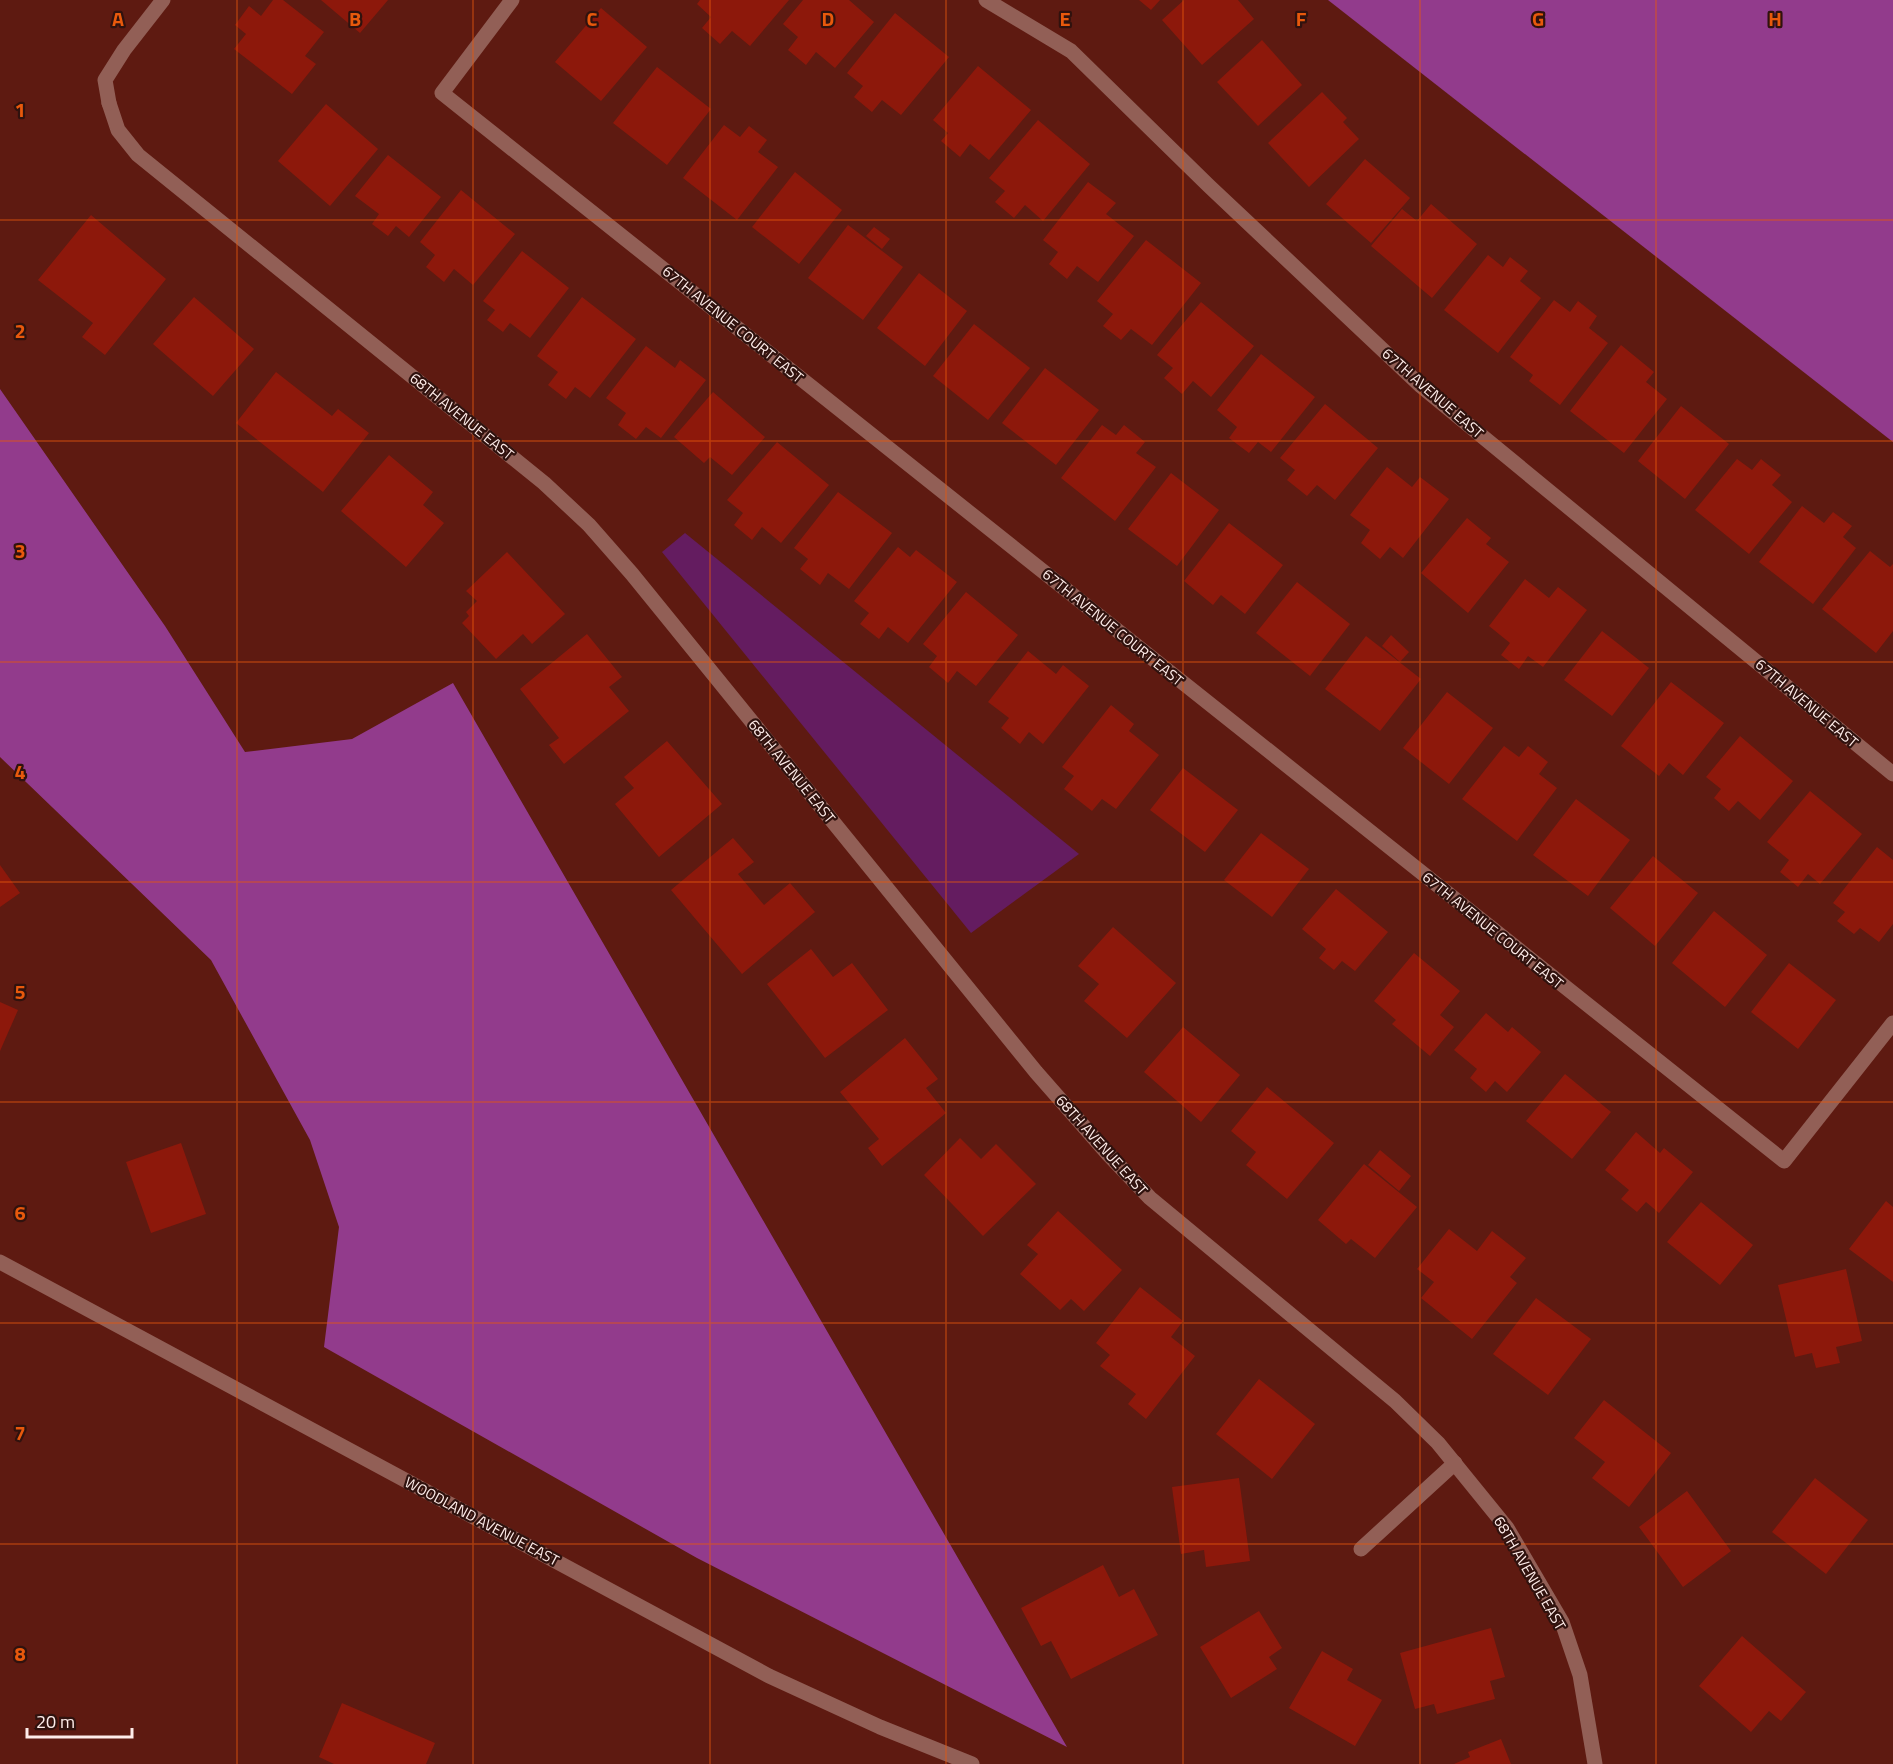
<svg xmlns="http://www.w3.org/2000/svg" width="1893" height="1764" viewBox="0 0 1893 1764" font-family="'Titillium Web',sans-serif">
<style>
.green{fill:#641c60}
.forest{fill:#923b8c}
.building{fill:#8d180b}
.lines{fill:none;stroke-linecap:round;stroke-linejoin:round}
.minor{stroke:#925f56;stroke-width:15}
.tertiary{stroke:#925f56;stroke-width:15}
.grid{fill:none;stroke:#e8590c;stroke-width:1.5;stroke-opacity:0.55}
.labels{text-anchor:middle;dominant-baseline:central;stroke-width:4.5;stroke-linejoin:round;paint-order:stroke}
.street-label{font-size:15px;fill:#feece9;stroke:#30120e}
.grid-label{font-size:20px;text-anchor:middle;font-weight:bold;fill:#e8590c;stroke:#30120e;stroke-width:4.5;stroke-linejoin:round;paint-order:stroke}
</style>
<rect width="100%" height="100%" fill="#5e1a11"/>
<path class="green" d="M685,533L1079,854L971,933L662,552Z"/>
<g class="forest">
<path d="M1328,0H1893V442Z"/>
<path d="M0,389L165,626L245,752L352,739L453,683L1067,1747L697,1558L324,1347L339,1227L310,1140L211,960L0,757Z"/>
</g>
<g class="building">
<path d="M273,0H283L324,32L305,56L316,64L292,94L234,49L246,34L235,25L249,6L261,16Z"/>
<path d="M321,0H388L360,33Z"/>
<path d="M700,0H789L750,46L732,31L720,44L702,28L711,17L697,4Z"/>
<path d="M803,0H849L874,22L835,68L816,52L806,65L788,50L798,37L783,24Z"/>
<path d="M1139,0H1160L1151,10Z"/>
<path d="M1184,0H1238L1254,19L1202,65L1162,20Z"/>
<path d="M601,8L647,47L601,101L555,62Z"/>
<path d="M895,13L949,57L901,115L882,100L872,112L854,97L863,86L847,73Z"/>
<path d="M1262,40L1302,85L1258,126L1217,82Z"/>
<path d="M978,66L1031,110L989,160L970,144L960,157L941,141L948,133L933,120Z"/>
<path d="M657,67L711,109L667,165L613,123Z"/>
<path d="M1322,92L1347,118L1343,122L1359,139L1309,187L1268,143Z"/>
<path d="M326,104L378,149L330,206L278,161Z"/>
<path d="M1038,120L1090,164L1043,221L1025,205L1014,218L995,202L1005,191L989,178Z"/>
<path d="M724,125L740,137L749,126L767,140L758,152L778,167L737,220L683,178Z"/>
<path d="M388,155L441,197L409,237L396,226L388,236L372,224L379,214L355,196Z"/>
<path d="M1365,159L1410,198L1371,243L1326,204Z"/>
<path d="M795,172L842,210L799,264L752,227Z"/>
<path d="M1088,182L1116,203L1106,214L1134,236L1098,282L1077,266L1067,279L1049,264L1058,252L1043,240Z"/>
<path d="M461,190L515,234L473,285L454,269L444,282L426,267L435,255L420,242Z"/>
<path d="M1431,204L1477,244L1432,298L1371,246L1402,209L1417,221Z"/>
<path d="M91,215L166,279L105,355L82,337L93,323L38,280Z"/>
<path d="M848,225L903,267L863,320L808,278Z"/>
<path d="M874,227L890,239L882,249L866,236Z"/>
<path d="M1146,240L1201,283L1152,345L1131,329L1121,340L1103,326L1113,314L1097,301Z"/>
<path d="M522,251L569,288L530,338L510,323L503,332L487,320L495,310L483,301Z"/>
<path d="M1488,255L1503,267L1510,257L1528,271L1520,281L1541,298L1498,353L1444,310Z"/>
<path d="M919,273L967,311L925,366L877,328Z"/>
<path d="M194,297L254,349L213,396L153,344Z"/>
<path d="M582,297L636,339L590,398L575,387L566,399L548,385L558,372L537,356Z"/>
<path d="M1554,300L1570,312L1578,301L1597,316L1589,328L1608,343L1560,405L1529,381L1533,375L1510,357Z"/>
<path d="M1201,302L1254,346L1211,397L1193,381L1182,394L1164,378L1173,368L1157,355Z"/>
<path d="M974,324L1030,368L988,420L933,376Z"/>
<path d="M1621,345L1654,372L1646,382L1667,399L1624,453L1570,411Z"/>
<path d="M646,346L675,368L680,360L706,380L661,438L646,427L636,439L618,425L626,413L606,398Z"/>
<path d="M1261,354L1315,397L1271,452L1258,442L1249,453L1229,438L1237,427L1217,410Z"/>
<path d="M1045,368L1099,410L1056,465L1002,423Z"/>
<path d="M276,372L332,416L338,409L369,433L323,492L236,423Z"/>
<path d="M713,392L765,437L732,475L710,457L704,463L674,437Z"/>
<path d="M1325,404L1378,448L1335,500L1317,485L1307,496L1287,480L1295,470L1280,458Z"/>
<path d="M1681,406L1729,444L1685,499L1638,461Z"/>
<path d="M1102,425L1116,435L1124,425L1145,442L1136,453L1156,467L1115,521L1061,478Z"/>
<path d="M777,442L829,485L781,543L762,527L752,540L734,525L743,513L727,500Z"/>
<path d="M389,455L433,492L423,505L444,523L406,567L341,511Z"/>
<path d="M1737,459L1752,470L1761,459L1781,475L1772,485L1792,502L1749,554L1695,510Z"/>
<path d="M1387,467L1412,487L1420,477L1449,499L1403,558L1390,547L1380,559L1361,543L1370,530L1350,515Z"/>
<path d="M1171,473L1219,510L1177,566L1128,529Z"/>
<path d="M838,492L892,533L849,589L828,573L820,585L800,569L808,559L794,548Z"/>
<path d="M1802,506L1824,523L1833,512L1852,526L1843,537L1856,548L1813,604L1759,562Z"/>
<path d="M1467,518L1491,538L1486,544L1509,562L1468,613L1421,573Z"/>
<path d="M1229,523L1283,565L1245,614L1221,595L1213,605L1184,581Z"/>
<path d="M898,547L910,557L916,550L957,582L908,643L888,627L879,639L860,624L869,613L854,601Z"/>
<path d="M1870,551L1890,567L1893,564V631L1876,653L1822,609Z"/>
<path d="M507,552L565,614L532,644L523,634L496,659L462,623L469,616L466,612L477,601L466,591Z"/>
<path d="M1525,579L1549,598L1558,587L1587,610L1543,667L1528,656L1519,669L1501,655L1510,643L1489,626Z"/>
<path d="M1297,582L1350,624L1310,676L1256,633Z"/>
<path d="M966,592L1018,635L976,686L957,671L948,683L929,667L937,656L923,644Z"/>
<path d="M1602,631L1649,668L1612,716L1564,680Z"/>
<path d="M587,634L622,677L609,687L629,711L564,764L549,745L559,738L520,689Z"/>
<path d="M1391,635L1409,652L1400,662L1382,646Z"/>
<path d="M1366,636L1421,679L1380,731L1325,689Z"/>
<path d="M1028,651L1056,674L1063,665L1089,686L1043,744L1029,732L1020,744L1001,728L1009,718L988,702Z"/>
<path d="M1671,682L1724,723L1683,775L1669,763L1659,776L1621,746Z"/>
<path d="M1447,692L1493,728L1449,784L1403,748Z"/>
<path d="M1111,705L1134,724L1129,731L1159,755L1116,809L1102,799L1092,811L1064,789L1074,776L1062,767Z"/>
<path d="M1740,736L1793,781L1760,820L1738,801L1729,811L1714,798L1721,789L1706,777Z"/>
<path d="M667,741L722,804L659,857L615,804L634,788L624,777Z"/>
<path d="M1504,746L1519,757L1528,746L1548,762L1539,774L1557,788L1517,841L1462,799Z"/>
<path d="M1183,768L1238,810L1205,852L1150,810Z"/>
<path d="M1810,791L1862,834L1820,884L1808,874L1798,887L1780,872L1789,860L1767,842Z"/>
<path d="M1576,799L1630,840L1588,896L1533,855Z"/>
<path d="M1261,833L1309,869L1272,917L1224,880Z"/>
<path d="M733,838L754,862L738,874L764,905L790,883L815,912L742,974L671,890Z"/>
<path d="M1877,847L1893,860V924L1879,942L1860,928L1854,934L1837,921L1845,912L1833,903Z"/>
<path d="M1653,856L1698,893L1655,946L1610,908Z"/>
<path d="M0,865L20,893L0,907Z"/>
<path d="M1336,889L1388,932L1355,971L1342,961L1334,970L1319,958L1326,949L1302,929Z"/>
<path d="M1714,911L1767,955L1725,1007L1672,963Z"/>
<path d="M1113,927L1176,983L1127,1038L1084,1001L1099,984L1078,966Z"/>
<path d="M811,949L833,977L852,963L888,1010L825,1058L767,984Z"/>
<path d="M1414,953L1460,991L1440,1015L1454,1027L1430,1056L1392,1024L1396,1020L1374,1001Z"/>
<path d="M1789,963L1836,1000L1798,1049L1751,1012Z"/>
<path d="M0,1002L18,1010L0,1051Z"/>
<path d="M1486,1013L1508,1032L1512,1027L1541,1052L1507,1092L1495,1081L1486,1092L1470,1078L1477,1069L1454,1050Z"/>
<path d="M1183,1027L1240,1075L1201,1122L1144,1072Z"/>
<path d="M905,1038L938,1079L926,1088L946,1113L882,1166L868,1148L879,1139L840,1092Z"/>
<path d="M1565,1074L1611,1112L1572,1159L1526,1121Z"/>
<path d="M1267,1087L1334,1143L1287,1199L1246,1165L1256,1152L1231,1131Z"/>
<path d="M1636,1132L1660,1153L1664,1148L1693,1172L1659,1213L1646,1202L1637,1212L1621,1199L1629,1190L1605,1170Z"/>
<path d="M960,1138L981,1159L996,1144L1036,1184L983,1236L924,1175Z"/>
<path d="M181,1143L206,1214L151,1233L126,1162Z"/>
<path d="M1380,1150L1411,1176L1399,1191L1368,1165Z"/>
<path d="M1364,1164L1417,1207L1375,1258L1351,1239L1346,1244L1318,1220Z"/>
<path d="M1886,1201L1893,1207V1282L1849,1249Z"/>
<path d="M1701,1202L1753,1245L1720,1285L1667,1242Z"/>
<path d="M1058,1211L1122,1270L1084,1311L1071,1299L1060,1310L1020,1274L1038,1254L1027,1245Z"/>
<path d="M1449,1229L1477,1251L1492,1231L1526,1258L1510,1277L1517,1283L1472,1339L1421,1298L1434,1282L1417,1269Z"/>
<path d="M1846,1269L1862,1341L1836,1347L1840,1363L1816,1368L1812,1353L1795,1357L1778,1285Z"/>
<path d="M1140,1287L1183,1321L1171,1337L1195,1356L1146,1419L1128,1404L1136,1394L1100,1366L1110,1355L1096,1343Z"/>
<path d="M1536,1298L1591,1339L1548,1395L1493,1354Z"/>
<path d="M1259,1379L1315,1424L1272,1479L1216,1434Z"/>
<path d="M1604,1400L1671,1453L1629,1507L1592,1478L1605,1462L1574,1438Z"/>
<path d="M1239,1478L1250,1561L1206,1567L1204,1550L1181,1554L1172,1487Z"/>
<path d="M1815,1478L1868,1520L1826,1574L1772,1532Z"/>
<path d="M1687,1491L1731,1551L1683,1587L1639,1527Z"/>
<path d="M1103,1565L1119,1597L1134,1589L1158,1635L1071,1679L1051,1641L1041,1646L1021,1608Z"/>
<path d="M1259,1611L1282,1648L1269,1657L1277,1669L1231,1698L1200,1647Z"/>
<path d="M1491,1628L1505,1677L1490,1681L1495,1699L1437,1714L1434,1704L1415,1709L1400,1653Z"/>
<path d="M1742,1636L1806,1692L1781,1721L1769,1711L1751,1732L1699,1686Z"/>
<path d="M1322,1651L1353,1669L1347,1680L1382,1700L1355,1746L1289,1708Z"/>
<path d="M342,1703L435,1743L426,1764H334L319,1757Z"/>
<path d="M1501,1739L1511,1764H1454L1470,1757L1468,1752Z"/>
</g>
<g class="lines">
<g class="minor">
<path d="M512,0L442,93L1784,1161L1893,1023"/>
<path d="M986,0L1071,51L1209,186L1421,386L1893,774"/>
<path d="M109,103L118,130L138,155L544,483L589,525L632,574L1036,1072L1108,1154L1150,1198L1395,1401L1438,1443L1507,1528L1562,1622L1580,1675L1595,1764"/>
<path d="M1361,1549L1455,1463"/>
</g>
<g class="tertiary">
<path d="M109,103L105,80L124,50L163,0"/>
<path d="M0,1262L769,1676L880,1727L972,1764"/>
</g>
</g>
<path class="grid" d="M237,0V1764M473,0V1764M710,0V1764M946,0V1764M1183,0V1764M1420,0V1764M1656,0V1764M0,220H1893M0,441H1893M0,662H1893M0,882H1893M0,1102H1893M0,1323H1893M0,1544H1893"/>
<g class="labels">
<g class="street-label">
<text transform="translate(733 324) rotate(39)">67TH AVENUE COURT EAST</text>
<text transform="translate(1433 393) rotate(41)">67TH AVENUE EAST</text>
<text transform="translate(462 416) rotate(39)">68TH AVENUE EAST</text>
<text transform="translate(1113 627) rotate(39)">67TH AVENUE COURT EAST</text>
<text transform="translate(1807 703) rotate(40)">67TH AVENUE EAST</text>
<text transform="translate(792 771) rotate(51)">68TH AVENUE EAST</text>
<text transform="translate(1493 930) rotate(39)">67TH AVENUE COURT EAST</text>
<text transform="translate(1102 1145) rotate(48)">68TH AVENUE EAST</text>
<text transform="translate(482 1521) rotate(28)">WOODLAND AVENUE EAST</text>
<text transform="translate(1530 1573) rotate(60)">68TH AVENUE EAST</text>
</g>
</g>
<g class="grid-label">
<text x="118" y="26">A</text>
<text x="355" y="26">B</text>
<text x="592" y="26">C</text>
<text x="828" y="26">D</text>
<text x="1065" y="26">E</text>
<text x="1301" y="26">F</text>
<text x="1538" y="26">G</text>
<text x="1775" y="26">H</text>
<text x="20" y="117">1</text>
<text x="20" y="338">2</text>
<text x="20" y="558">3</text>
<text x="20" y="779">4</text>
<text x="20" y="999">5</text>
<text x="20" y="1220">6</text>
<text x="20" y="1440">7</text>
<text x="20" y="1661">8</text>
</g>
<path d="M27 1728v9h105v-9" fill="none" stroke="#feece9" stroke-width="3"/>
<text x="36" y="1728" font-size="18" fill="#feece9" stroke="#30120e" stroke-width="4.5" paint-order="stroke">20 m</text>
</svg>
